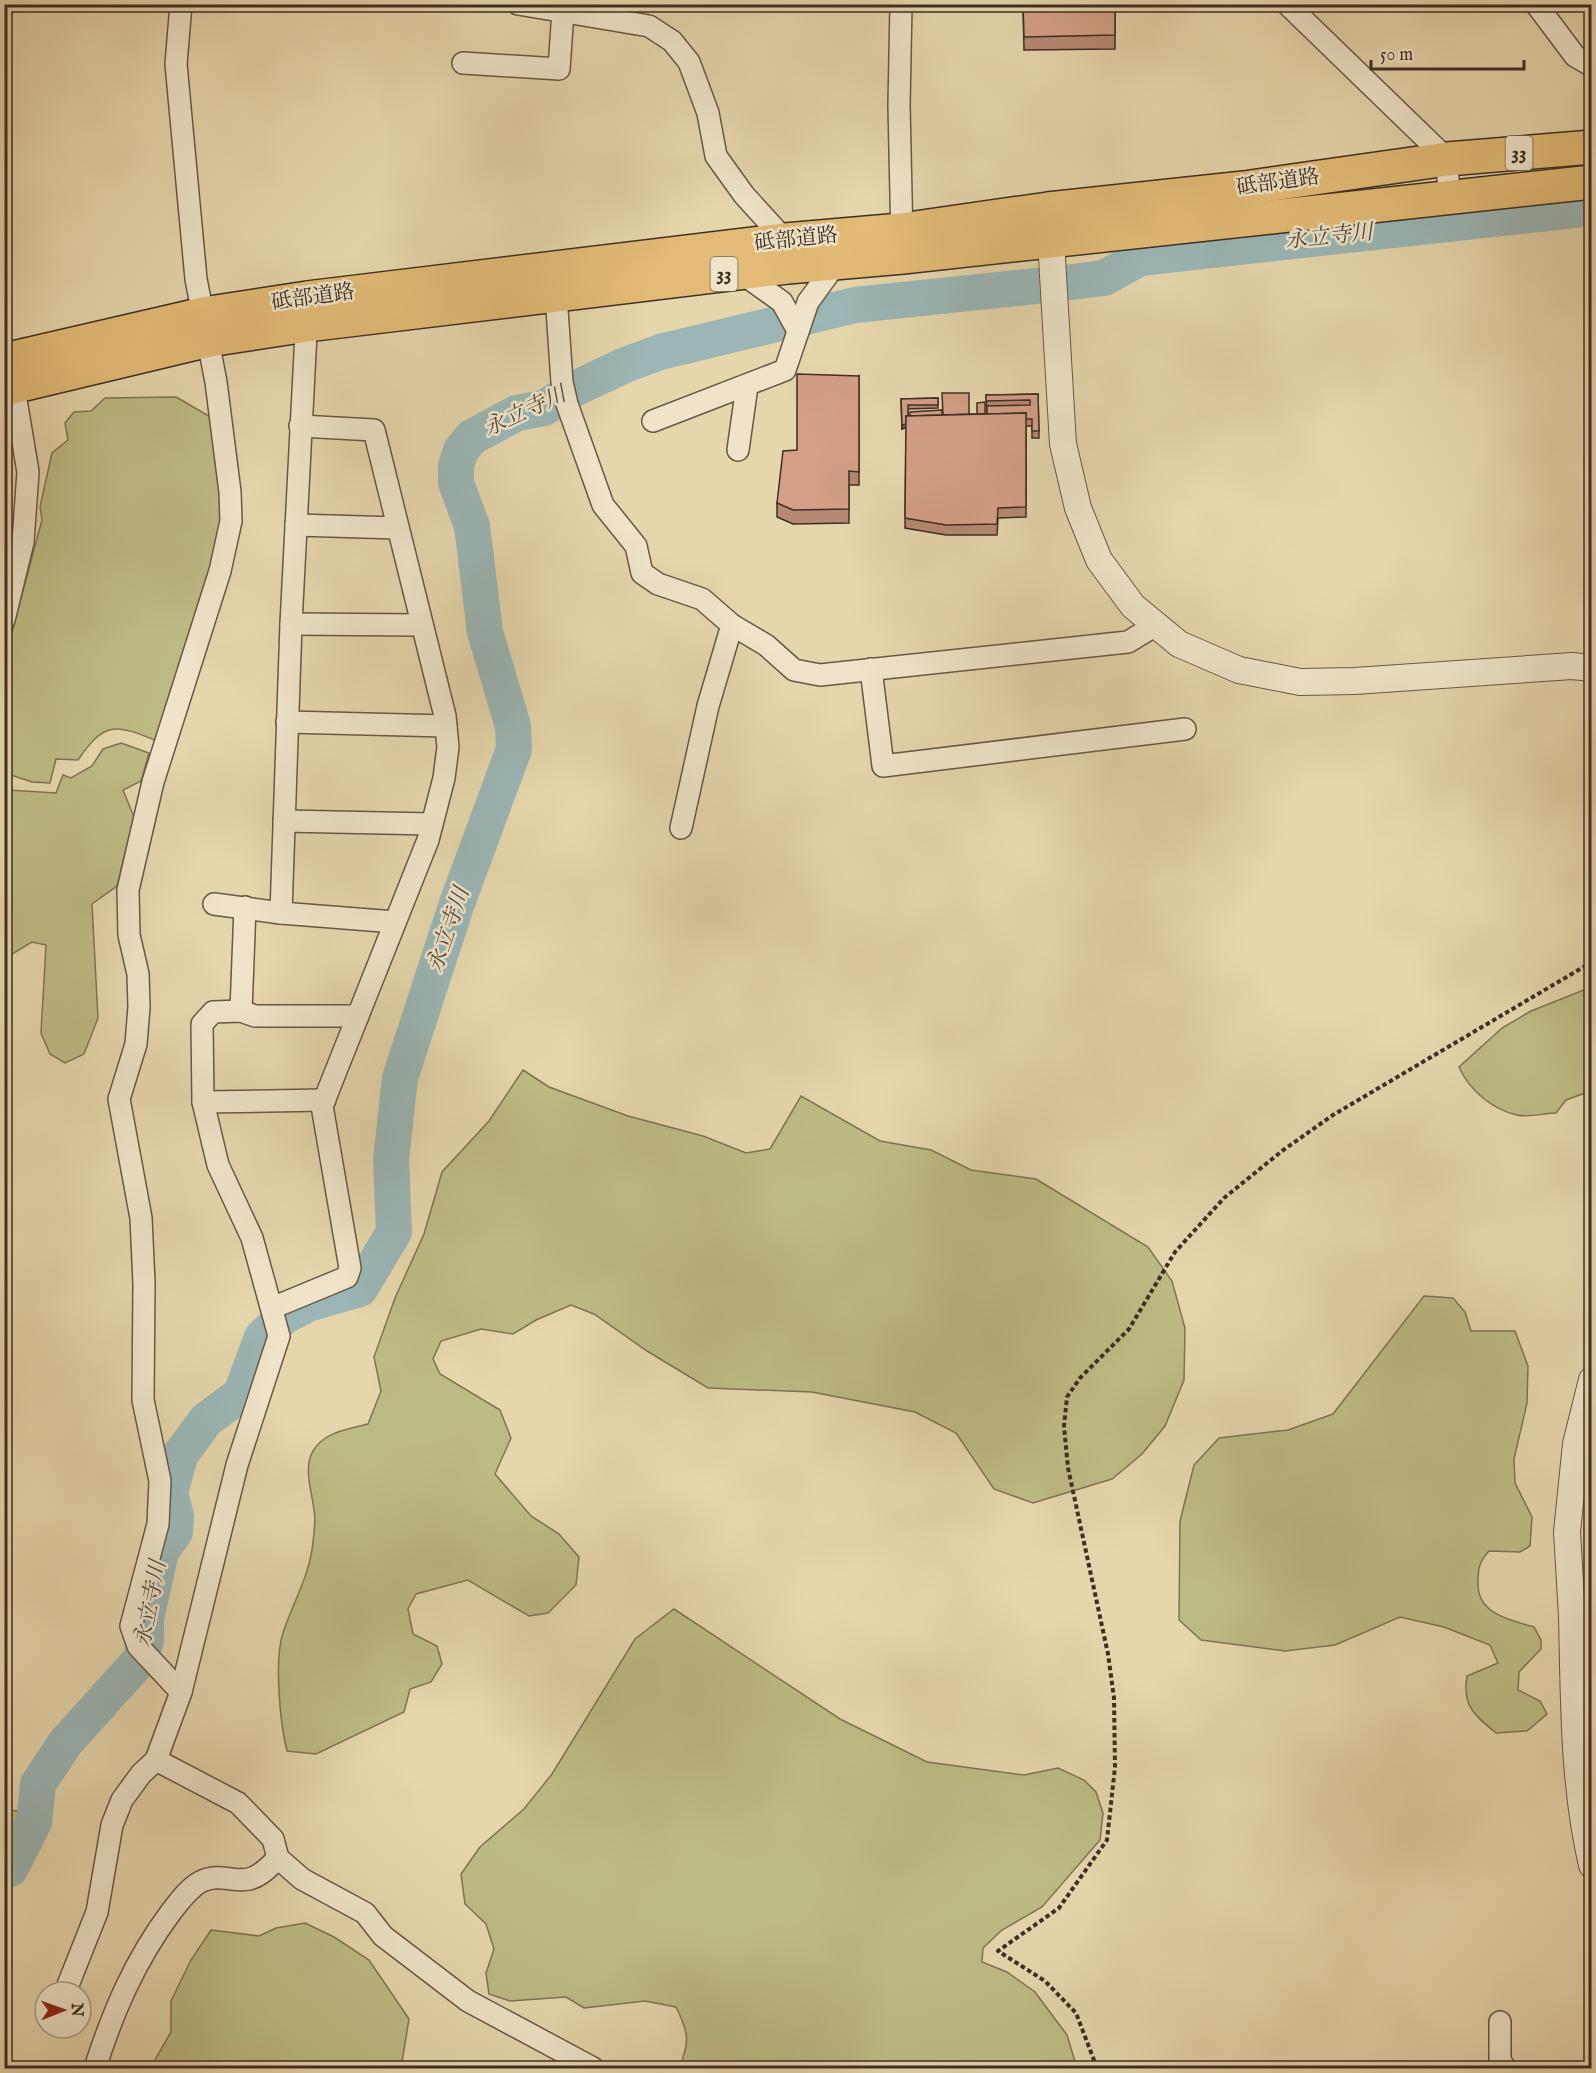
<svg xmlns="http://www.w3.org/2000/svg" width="1596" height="2073" viewBox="0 0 1596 2073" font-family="'IM FELL English','Noto Serif JP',serif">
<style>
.green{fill:#bdbb84;stroke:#7e7454;stroke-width:1.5}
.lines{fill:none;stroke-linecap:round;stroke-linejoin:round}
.river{stroke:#9bb6b5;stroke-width:36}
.minor-casing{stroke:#685846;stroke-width:24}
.tertiary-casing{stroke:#685846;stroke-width:28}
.trunk-casing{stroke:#3e2e24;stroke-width:36}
.path{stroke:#3e2e24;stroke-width:4;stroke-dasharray:4.5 3;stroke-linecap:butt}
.minor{stroke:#efe4c9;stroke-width:21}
.tertiary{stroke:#efe4c9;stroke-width:26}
.trunk{stroke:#e3bb76;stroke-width:33}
.wall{fill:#b68973;stroke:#3e2e24;stroke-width:1.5}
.shaded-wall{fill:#946f5e;stroke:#3e2e24;stroke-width:1.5}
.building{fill:#d49f86;stroke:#3e2e24;stroke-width:1.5}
.labels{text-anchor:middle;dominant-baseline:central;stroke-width:5;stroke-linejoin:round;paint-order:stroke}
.shield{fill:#efe4c9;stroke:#736556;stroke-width:1.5}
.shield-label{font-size:20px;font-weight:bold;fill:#3e2e24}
.street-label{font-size:21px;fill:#3e2e24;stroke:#efe4c9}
.water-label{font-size:22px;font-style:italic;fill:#514941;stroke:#efe4c9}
</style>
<rect width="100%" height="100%" fill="#e6d6ac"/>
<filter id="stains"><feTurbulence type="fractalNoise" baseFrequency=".00333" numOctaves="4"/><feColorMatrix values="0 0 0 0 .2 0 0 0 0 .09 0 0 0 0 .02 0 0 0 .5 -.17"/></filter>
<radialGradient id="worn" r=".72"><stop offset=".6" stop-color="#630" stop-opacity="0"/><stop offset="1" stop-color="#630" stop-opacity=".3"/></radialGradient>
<g class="green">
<path d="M176,397L214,419L225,519L159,742C117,724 105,720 78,760L56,759L50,783L32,782L5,773L4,662L42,520L40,507L52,453L68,440L65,423L74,412L91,411L105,398Z"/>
<path d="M121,743L149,753L141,781L123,790L134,817L117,886L92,904L98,1018L84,1054L65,1063L50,1054L41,1033L46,945L32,942L9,956L5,954V792L8,790L56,793L63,775L71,778L92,766L103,749Z"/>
<path d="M1591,987V1091L1566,1100L1556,1113C1545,1113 1528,1118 1517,1115C1493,1110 1469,1090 1459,1067L1502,1028L1531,1011Z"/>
<path d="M523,1070L549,1087L628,1116L703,1136L746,1153L770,1149L801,1096L880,1141L931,1150L971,1170L1036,1179L1148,1247L1172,1281L1185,1328L1184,1380L1165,1426L1142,1454L1112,1479L1033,1503L994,1489L956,1433L915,1412L812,1392L708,1388L647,1351L594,1314L571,1305L536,1320L513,1334L481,1329L441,1341L433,1359L440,1374L500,1410L511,1438L495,1474L531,1516L559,1534L579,1557L576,1585L548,1613L529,1616L468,1580L416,1594L408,1609L413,1634L437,1646L442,1664L431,1682L410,1689L404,1712L316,1754L287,1751C280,1724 274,1659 283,1633C293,1602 310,1575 313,1542C314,1532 316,1520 314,1510C312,1492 303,1468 313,1451C324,1432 348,1429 368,1424L381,1391L374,1357L395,1298L424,1234L442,1172L489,1121Z"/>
<path d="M1424,1296L1453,1298L1465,1312L1471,1331H1515L1528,1366L1527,1403L1514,1459L1515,1483L1532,1517L1530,1546L1520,1552L1489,1551C1480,1561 1478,1567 1478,1581C1476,1613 1508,1620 1534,1627L1541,1640V1649L1519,1672L1518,1690L1540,1701L1547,1714L1527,1731L1496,1733C1474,1715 1462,1706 1467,1676L1498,1663L1490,1645L1444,1627L1400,1617L1335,1645L1285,1651L1201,1640L1179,1620L1180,1521L1194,1465L1219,1438L1288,1430L1333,1414Z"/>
<path d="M674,1609L840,1719L927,1762L1024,1775L1058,1768L1084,1780L1096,1792L1103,1813L1100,1840L1042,1907L1002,1930L983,1948L982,1962L1007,1972L1035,1992L1067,2035L1077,2068H679C690,2042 689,2033 676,2007L645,2001L584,2008L566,1997L510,2001L489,1994L486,1973L494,1949L486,1924L465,1904L461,1874L480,1847L524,1809L552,1774L635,1639Z"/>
<path d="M6,1810L19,1811L21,1830L5,1868Z"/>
<path d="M305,1923L334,1937L369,1960L409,2019L401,2068H141L152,2065L171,2032V2001L191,1960L211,1930L259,1936L276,1928Z"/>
</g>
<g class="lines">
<g class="river">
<path d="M1072,282L1104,278L1140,258L1592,208"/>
<path d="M4,1872L10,1869L34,1822L38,1784L66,1742L140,1660L146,1640V1619L161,1551L175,1532L176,1516L170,1492L181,1454L206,1420L241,1394L262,1337L285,1316L308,1304L360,1289L394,1232L391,1160L400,1078L456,906L514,749L513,726L485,632L472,526L456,483V466L461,450L472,437L517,413L544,408L574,389L623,366L660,352L855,305L1036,286"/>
</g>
<g class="minor-casing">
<g id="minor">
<path d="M518,4L649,26L672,41L689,62L708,113L716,156L744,195L785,240V247"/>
<path d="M901,4L899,105L902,241"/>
<path d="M1287,4L1447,159L1449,198"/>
<path d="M1536,4L1575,56L1592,66"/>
<path d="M463,63L559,69L563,11"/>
<path d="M740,272L782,302L798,331"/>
<path d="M556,295L562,382L567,404L603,505L636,546L642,573L658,584L702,599L732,625L766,645L794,670L820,675L1128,642L1156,625"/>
<path d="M653,421L785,370L808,302L837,262"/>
<path d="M738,450L747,386"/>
<path d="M296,525L398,528"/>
<path d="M4,620L23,542L28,472L12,376"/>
<path d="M291,624L422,625"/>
<path d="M871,669L883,766L1185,729"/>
<path d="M287,722L446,726"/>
<path d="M284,821L432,824"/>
<path d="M681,828L708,706L732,625"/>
<path d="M214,904L281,913L395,922"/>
<path d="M281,913L291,624L307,314"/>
<path d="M241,1011L245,907"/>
<path d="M203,1102L325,1100"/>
<path d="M272,1308L347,1277L350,1268L322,1106L428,840L444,778L448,747L445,716L374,430L300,426"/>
<path d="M181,1692L138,1646L131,1626L158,1524L160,1481L143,1400L144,1283L141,1218L119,1099L136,1044L139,1007L138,974L129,935L128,890L153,782L220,571L231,521L230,492L216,382L196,279L176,64L181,4"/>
<path d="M156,1760L238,1803L273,1839L278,1858L302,1879L365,1913L383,1936L468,2001L593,2068"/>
<path d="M68,1985L97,1912L112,1825L122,1800L141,1774L156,1760L181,1692L237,1465L279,1336L252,1238L218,1165L203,1102L202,1024L213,1012L241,1011L255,1016H358"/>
<path d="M1500,2022V2060L1505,2068"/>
<path d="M95,2068C113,2012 135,1960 171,1912C179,1902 188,1889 200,1882C219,1872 234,1883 249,1879C261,1876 270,1866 278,1858"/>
</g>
</g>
<g class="tertiary-casing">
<g id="tertiary">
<path d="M1050,224L1063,444L1078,508L1099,560L1133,606L1179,644L1239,670L1300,682L1355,681L1572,666L1592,668"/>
<path d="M1592,1380L1576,1444L1567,1532L1572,1616L1592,1644"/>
<path d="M1572,1616C1574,1699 1573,1784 1592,1865"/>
</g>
</g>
<g class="trunk-casing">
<g id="trunk">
<path d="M4,360L203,314L307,298L785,240L901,230L1048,209L1244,188L1447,159L1592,147"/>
<path d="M4,389L209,340L307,325L788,267L903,257L1592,182"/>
</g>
</g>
<path class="path" d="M1097,2068L1076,2013L1045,1981L998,1951L1059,1908L1107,1840L1115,1767L1114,1698L1108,1654L1068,1468L1064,1426L1067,1397L1080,1378L1129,1329L1175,1252L1224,1198L1282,1151L1333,1115L1592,962"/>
<use href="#minor" class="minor"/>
<use href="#tertiary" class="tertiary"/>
<use href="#trunk" class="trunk"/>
</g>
<g class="wall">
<path d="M1023,4H1115V49L1024,50Z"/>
<path d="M859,376V485H849V523L793,524L777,517V503L797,450Z"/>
<path d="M1038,394L1039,438H1032V426H1026V517L998,518L997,535H946L905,528L906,427L902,429L901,399L938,398V408L908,409V416L942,410L969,414H987L986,395Z"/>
</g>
<path class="shaded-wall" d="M908,423V426L902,429V425Z"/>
<g class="building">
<path d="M1023,4H1115V35L1024,37Z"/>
<path d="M797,374L859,376V472L849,471V509L793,510L777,503L783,451L797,450Z"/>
<path d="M942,393H969V414L943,415Z"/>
<path d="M1038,394L1039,431H1032V419H1026V413L987,414V406L1030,405V400L986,401V395Z"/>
<path d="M938,398V405H908V416H906V424L902,425L901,399Z"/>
<path d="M985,402V414H977V403Z"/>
<path d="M942,410V415L910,416V412Z"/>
<path d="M1026,413V507L998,508L997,524L946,525L905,518L906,416Z"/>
</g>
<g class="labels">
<g class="shield">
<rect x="1505.5" y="136" width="27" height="34" rx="4.5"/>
<rect x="710.5" y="257" width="27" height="34" rx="4.5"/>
</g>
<g class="shield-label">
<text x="1519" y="153">33</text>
<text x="724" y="274">33</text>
</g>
<g class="street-label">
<text transform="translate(1278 183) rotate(-8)">砥部道路</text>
<text transform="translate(796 240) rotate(-6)">砥部道路</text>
<text transform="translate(313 298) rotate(-8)">砥部道路</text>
</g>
<g class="water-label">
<text transform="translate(1329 237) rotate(-6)">永立寺川</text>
<text transform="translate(525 412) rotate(-25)">永立寺川</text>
<text transform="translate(449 930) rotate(-71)">永立寺川</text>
<text transform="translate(151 1604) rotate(-79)">永立寺川</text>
</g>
</g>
<rect width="1596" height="2073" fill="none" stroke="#e6d6ac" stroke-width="24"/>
<rect x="6" y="6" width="1584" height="2061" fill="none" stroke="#3e2e24" stroke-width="3"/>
<rect x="12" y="12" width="1572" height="2049" fill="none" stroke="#3e2e24" stroke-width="1.5"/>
<g transform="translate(63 2010) rotate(89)"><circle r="28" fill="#efe4c9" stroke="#a89b87" stroke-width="1.5"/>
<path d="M0-4.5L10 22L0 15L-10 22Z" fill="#8f2418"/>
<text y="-9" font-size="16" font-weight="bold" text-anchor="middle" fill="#3e2e24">N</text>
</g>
<path d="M1371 60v9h153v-9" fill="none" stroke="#3e2e24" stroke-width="3"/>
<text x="1380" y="60" font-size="18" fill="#3e2e24" stroke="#efe4c9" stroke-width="4.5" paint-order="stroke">50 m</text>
<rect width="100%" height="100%" filter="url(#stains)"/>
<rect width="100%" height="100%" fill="url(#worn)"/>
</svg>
